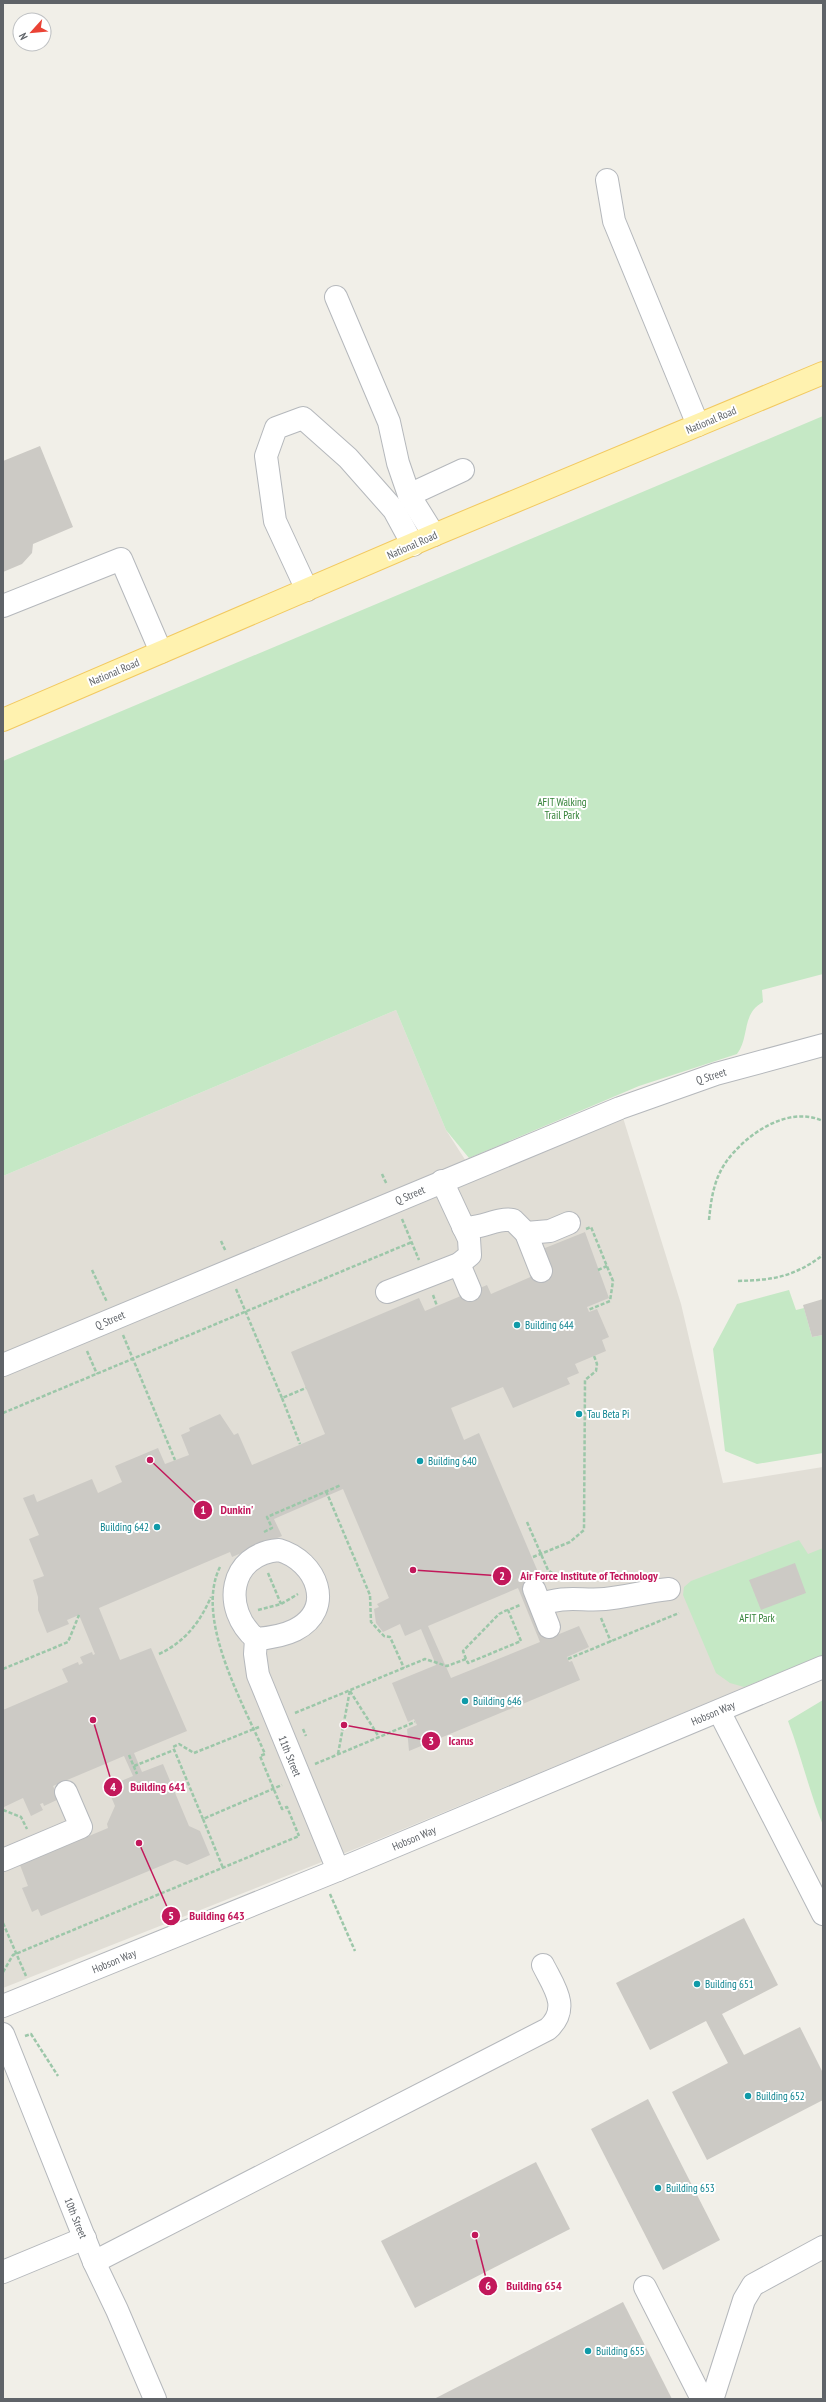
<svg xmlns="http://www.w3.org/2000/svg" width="826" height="2402" viewBox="0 0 826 2402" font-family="'PT Sans Narrow',sans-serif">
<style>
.education{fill:#e1ded6}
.green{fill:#c5e8c5}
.building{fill:#cccac5;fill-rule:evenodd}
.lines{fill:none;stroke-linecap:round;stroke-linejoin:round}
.minor-casing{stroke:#b5b8bc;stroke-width:24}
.major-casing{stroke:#f2c960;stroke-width:24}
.path{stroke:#9cc7a9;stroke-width:2.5;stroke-dasharray:4 2;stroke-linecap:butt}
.minor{stroke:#fff;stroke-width:22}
.major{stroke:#fff2af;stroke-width:22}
.culture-dot{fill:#0f9aa8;stroke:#fff;stroke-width:1.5}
.labels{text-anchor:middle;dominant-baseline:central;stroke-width:4;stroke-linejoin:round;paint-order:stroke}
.street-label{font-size:11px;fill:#5f6368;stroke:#fff}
.park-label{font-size:11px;fill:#348238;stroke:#fff}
.culture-label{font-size:11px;fill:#0d838f;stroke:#fff;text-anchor:start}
.leader{fill:none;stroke:#c2185b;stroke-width:1.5}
.callout-dot{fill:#c2185b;stroke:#fff;stroke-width:1.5}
.mark-label{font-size:12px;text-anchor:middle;font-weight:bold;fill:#fff}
.callout-label{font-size:12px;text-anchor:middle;font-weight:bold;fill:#c2185b;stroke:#fff;stroke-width:4;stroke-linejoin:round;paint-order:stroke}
</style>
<rect width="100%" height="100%" fill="#f1efe8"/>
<path class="education" d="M396,1010L446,1130L471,1169L620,1108L681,1304L723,1483L823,1467V1655L360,1847L3,1988V1176Z"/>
<g class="green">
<path d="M823,416V974L762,990L763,1002C741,1014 750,1037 737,1054L639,1086L469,1158L446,1130L396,1010L3,1176V761Z"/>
<path d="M789,1290L796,1310L804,1308L812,1337L823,1335V1453L757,1464L725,1451L713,1349L737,1304Z"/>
<path d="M799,1540L808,1554L823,1548V1655L744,1687L730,1683L716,1673L683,1595L684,1587L691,1581Z"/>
<path d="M823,1700V1825C809,1791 801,1755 788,1721Z"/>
</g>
<g class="building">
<path d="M40,446L73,527L33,544L32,553L22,564L3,572V461Z"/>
<path d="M585,1232L609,1298L587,1307L589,1312L597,1309L609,1337L602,1340L606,1351L575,1364L579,1373L567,1378L570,1384L513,1408L503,1387L451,1408L464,1440L479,1433L541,1579L525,1586L547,1639L579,1626L589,1647L567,1657L569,1662L572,1661L580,1680L409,1751L407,1729L417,1725L414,1719L408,1722L392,1683L436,1665L421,1629L405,1636L400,1624L383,1632L376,1623L374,1609L379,1607L377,1604L389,1598L343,1489L274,1519L282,1536L232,1557L230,1552L99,1608L120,1660L151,1648L187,1731L134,1753L142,1772L163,1764L189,1826L200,1831L210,1855L187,1865L175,1860L41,1916L38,1909L32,1912L22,1888L28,1886L20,1865L108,1828L107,1824L115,1806L107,1787L133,1776L124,1756L53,1786L59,1799L44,1806L43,1803L40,1804L43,1810L31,1816L23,1798L4,1807L3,1804V1710L68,1682L62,1669L78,1662L79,1665L83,1663L80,1657L92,1652L93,1655L95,1654L79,1615L67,1620L69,1624L47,1633L38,1610V1597L33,1580L44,1576L29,1539L39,1535L23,1498L34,1494L37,1502L92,1479L98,1493L122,1482L115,1466L158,1448L165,1464L189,1455L181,1435L190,1431L189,1428L220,1414L234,1435L238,1433L252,1465L325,1434L291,1352L419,1298L425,1311L487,1285L491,1294L535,1275L540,1250ZM518,1588L540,1642L451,1678L428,1626Z"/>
<path d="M823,1299V1335L812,1337L803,1305Z"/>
<path d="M795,1563L806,1593L761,1610L749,1580Z"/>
<path d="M744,1918L778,1985L722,2014L744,2055L800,2027L823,2073V2100L707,2160L672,2092L728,2063L706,2021L650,2050L616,1983Z"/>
<path d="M648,2099L720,2240L663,2270L591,2129Z"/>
<path d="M536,2162L570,2229L415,2308L381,2241Z"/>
<path d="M623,2302L672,2399H434Z"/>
</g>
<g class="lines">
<g class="minor-casing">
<g id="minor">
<path d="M607,180L614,221L698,425"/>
<path d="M336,297L389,422L398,463L409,495L434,535"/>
<path d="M409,495L463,470"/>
<path d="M307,590L275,521L266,456L276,428L303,418L348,458L394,510L413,545"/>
<path d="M3,606L121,559L161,652"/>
<path d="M463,1227C481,1230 496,1217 513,1220L526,1233L541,1271"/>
<path d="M526,1233L550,1231L569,1223"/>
<path d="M459,1264L470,1290"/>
<path d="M387,1292L459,1264L470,1255L469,1239L442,1181"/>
<path d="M3,1365L620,1108L716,1074L823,1045"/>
<path d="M279,1550C317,1561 336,1609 295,1630C283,1636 269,1638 256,1639C221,1609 229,1554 279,1550Z"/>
<path d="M534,1589L549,1627"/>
<path d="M541,1605C562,1595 582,1601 605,1599C626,1597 647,1591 669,1589"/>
<path d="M256,1639L255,1654L258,1675L338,1870"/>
<path d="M719,1711L823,1914"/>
<path d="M3,1860L81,1827L66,1792"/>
<path d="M3,2006L338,1870L823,1667"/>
<path d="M3,2034L94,2262L117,2310L155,2399"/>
<path d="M94,2262L548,2029C571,2008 554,1987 543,1965"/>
<path d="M3,2272L85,2238"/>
<path d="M645,2287L702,2399"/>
<path d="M704,2399L714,2394L744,2300L753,2285L823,2247"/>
</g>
</g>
<g class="major-casing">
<path id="major" d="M3,720L434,535L823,373"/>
</g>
<g class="path">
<path d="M382,1174L387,1185"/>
<path d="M402,1219L419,1260"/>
<path d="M709,1220C711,1199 714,1179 726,1162C746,1134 788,1105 823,1121"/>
<path d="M586,1229L591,1227L613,1281L610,1301L588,1310"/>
<path d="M221,1241L226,1252"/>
<path d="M92,1270L107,1302"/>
<path d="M598,1270L607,1266"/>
<path d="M738,1281C773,1280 794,1277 823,1255"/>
<path d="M236,1289L282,1398L306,1388"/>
<path d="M433,1295L437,1306"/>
<path d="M123,1335L175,1460"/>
<path d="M87,1351L97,1374"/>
<path d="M282,1398L300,1444"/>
<path d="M3,1413L412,1242"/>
<path d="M326,1491L370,1595L371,1622L384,1636L390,1637L404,1668"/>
<path d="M527,1522L548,1570L562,1580"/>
<path d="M264,1532L272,1528L267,1517L341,1485"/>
<path d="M533,1557L570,1542L584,1530L585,1380L596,1371L597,1364L594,1356"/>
<path d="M220,1567C194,1619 244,1705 265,1754L260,1756L282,1809L287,1807L299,1836"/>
<path d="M268,1573L281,1604"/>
<path d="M258,1610L281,1604L298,1594"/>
<path d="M601,1618L611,1642"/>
<path d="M159,1654C185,1642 200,1622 211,1597"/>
<path d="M466,1659L463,1651L499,1614L507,1610"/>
<path d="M568,1659L679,1613"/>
<path d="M3,1669L68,1642L79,1615"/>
<path d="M350,1691L379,1737"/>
<path d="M295,1713L425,1659L447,1666L466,1659L468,1663L521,1641L508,1610L520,1605"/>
<path d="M259,1727L194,1753L179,1744L173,1747L203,1819L282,1785"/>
<path d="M303,1729L306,1736"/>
<path d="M338,1754L350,1690"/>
<path d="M129,1755L137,1774"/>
<path d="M315,1764L415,1722"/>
<path d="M134,1766L174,1750"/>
<path d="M3,1810L21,1817L27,1829"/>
<path d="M203,1819L223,1868"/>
<path d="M330,1894L355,1951"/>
<path d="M3,1923L26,1976"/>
<path d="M3,1972L13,1955L299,1836"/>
<path d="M25,2036L31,2034L58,2076"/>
</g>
<use href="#minor" class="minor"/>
<use href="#major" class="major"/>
</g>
<g class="culture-dot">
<circle cx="517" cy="1325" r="4"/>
<circle cx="579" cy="1414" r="4"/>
<circle cx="420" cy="1461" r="4"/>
<circle cx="157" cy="1527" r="4"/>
<circle cx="465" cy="1701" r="4"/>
<circle cx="697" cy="1984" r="4"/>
<circle cx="748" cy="2096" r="4"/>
<circle cx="658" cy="2188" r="4"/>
<circle cx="588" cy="2351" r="4"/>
</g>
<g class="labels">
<g class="street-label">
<text transform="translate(711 420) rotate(-23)">National Road</text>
<text transform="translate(412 545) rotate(-24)">National Road</text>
<text transform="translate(114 672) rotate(-23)">National Road</text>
<text transform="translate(711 1076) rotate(-18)">Q Street</text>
<text transform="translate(410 1195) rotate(-23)">Q Street</text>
<text transform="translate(110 1320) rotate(-23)">Q Street</text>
<text transform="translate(713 1713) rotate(-23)">Hobson Way</text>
<text transform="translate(290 1756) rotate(68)">11th Street</text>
<text transform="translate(414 1838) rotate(-23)">Hobson Way</text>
<text transform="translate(114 1961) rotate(-22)">Hobson Way</text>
<text transform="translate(76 2218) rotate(68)">10th Street</text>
</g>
<g class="park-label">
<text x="562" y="802">AFIT Walking<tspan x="562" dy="13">Trail Park</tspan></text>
<text x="757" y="1618">AFIT Park</text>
</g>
<g class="culture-label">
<text x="525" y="1325">Building 644</text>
<text x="587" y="1414">Tau Beta Pi</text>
<text x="428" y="1461">Building 640</text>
<text x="149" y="1527" text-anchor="end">Building 642</text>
<text x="473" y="1701">Building 646</text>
<text x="705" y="1984">Building 651</text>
<text x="756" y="2096">Building 652</text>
<text x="666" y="2188">Building 653</text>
<text x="596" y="2351">Building 655</text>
</g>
</g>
<path class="leader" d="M150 1460L203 1510M413 1570L502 1576M344 1725L431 1741M93 1720L113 1787M139 1843L171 1916M475 2235L488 2286"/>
<g class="callout-dot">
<circle cx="150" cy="1460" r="4"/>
<circle cx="413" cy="1570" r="4"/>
<circle cx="344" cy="1725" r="4"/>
<circle cx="93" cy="1720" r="4"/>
<circle cx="139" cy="1843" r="4"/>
<circle cx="475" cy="2235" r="4"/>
<circle cx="203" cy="1510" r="10"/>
<circle cx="502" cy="1576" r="10"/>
<circle cx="431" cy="1741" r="10"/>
<circle cx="113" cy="1787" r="10"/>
<circle cx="171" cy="1916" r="10"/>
<circle cx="488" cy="2286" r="10"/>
</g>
<g class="mark-label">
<text x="203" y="1514">1</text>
<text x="502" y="1580">2</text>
<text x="431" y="1745">3</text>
<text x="113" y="1791">4</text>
<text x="171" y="1920">5</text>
<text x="488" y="2290">6</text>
</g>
<g class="callout-label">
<text x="237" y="1514">Dunkin'</text>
<text x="589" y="1580">Air Force Institute of Technology</text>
<text x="461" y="1745">Icarus</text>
<text x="158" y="1791">Building 641</text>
<text x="217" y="1920">Building 643</text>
<text x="534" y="2290">Building 654</text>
</g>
<rect width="826" height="2402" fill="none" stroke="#5f6368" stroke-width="8"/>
<g transform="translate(32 32) rotate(243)"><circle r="19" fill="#ffffff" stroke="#bfc1c3"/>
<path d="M0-3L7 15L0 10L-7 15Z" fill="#ea4335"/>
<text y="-6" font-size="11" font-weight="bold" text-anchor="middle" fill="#5f6368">N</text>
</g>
</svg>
